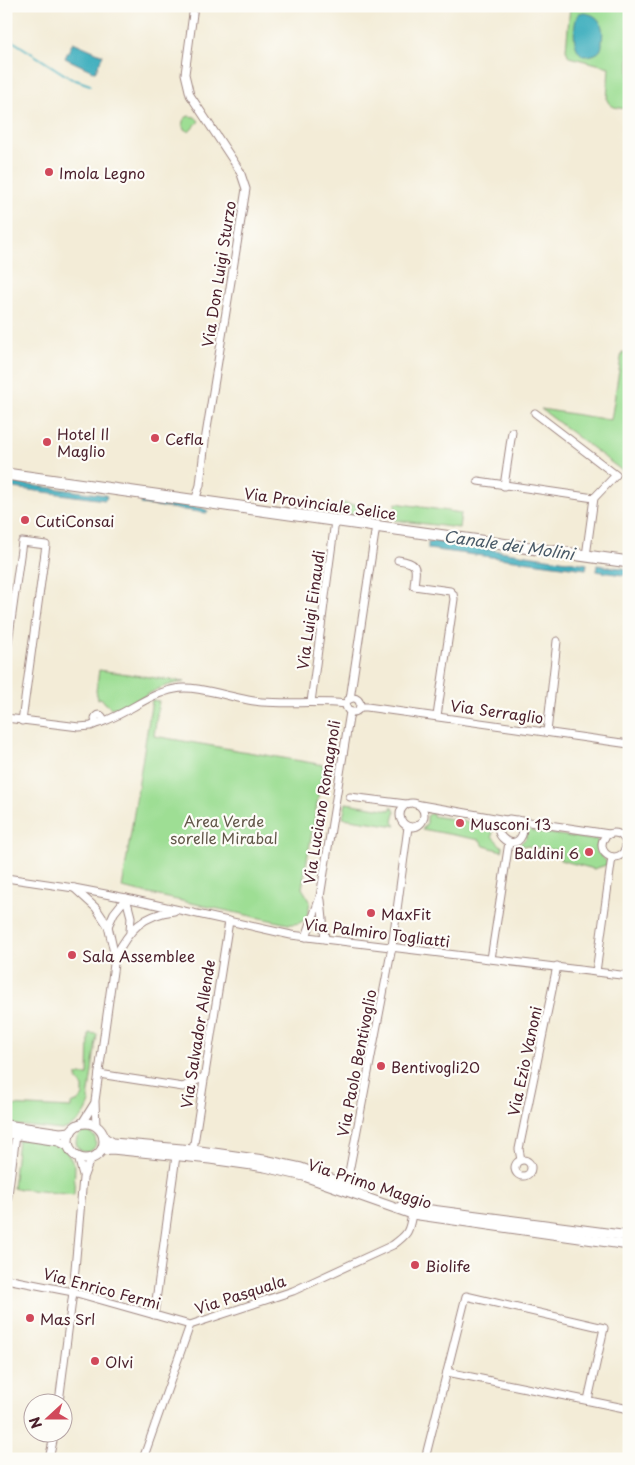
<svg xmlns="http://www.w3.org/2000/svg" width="635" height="1465" viewBox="0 0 635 1465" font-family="'Playpen Sans',sans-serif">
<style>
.green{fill:#9ede94;stroke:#747e60}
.water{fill:#44b1c0;stroke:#476876}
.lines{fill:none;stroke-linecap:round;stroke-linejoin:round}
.stream{stroke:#44b1c0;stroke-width:2}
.minor-casing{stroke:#9e8681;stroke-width:9}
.tertiary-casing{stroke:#9e8681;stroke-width:11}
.primary-casing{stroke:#9e8681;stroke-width:13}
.minor{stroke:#fff;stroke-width:7}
.tertiary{stroke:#fff;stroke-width:9}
.primary{stroke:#fff;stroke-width:11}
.poi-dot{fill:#d1495b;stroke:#fdfcf7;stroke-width:2}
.labels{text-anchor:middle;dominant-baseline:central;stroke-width:4.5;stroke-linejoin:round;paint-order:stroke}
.poi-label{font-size:15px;fill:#4a1f2b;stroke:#fdfcf7;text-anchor:start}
.street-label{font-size:15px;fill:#4a1f2b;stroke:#fdfcf7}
.park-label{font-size:15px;fill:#63584a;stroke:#fdfcf7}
.water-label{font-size:16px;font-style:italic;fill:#485967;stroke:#fdfcf7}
</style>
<rect width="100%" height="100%" fill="#fdfcf7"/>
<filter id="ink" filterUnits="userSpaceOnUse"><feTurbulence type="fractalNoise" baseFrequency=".02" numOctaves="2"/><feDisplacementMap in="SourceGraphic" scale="10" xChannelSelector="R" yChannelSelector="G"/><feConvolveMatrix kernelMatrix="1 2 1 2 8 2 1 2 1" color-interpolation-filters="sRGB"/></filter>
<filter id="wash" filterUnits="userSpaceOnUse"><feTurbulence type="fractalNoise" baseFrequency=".0096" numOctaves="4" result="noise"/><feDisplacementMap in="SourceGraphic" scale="20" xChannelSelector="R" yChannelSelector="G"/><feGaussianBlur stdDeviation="1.12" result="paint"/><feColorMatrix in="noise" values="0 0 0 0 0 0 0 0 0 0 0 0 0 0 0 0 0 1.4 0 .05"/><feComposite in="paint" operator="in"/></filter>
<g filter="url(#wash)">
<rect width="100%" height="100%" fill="#f3ecd7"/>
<g class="green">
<path d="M570,6H629V109C620,108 611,109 607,100L609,67L569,57L566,50Z"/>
<path d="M189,116L195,117L199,121L189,132L184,129C181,123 183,118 189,116Z"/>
<path d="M622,352L629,353V476L541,409L611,420Z"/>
<path d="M341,503L377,508L378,504L382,505L380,518L340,512Z"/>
<path d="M396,503L461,513L459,528L394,520Z"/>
<path d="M99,670L185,682C160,685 150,693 130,705L125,704L120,707L111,708L105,703L101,698L98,699L96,691Z"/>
<path d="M152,700L159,701L154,736L324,765L302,888L310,901C308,917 306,925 288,924L122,888Z"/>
<path d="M346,803L390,810L392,806L395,812L393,822L396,826L343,818Z"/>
<path d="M433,812V816L489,825L490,821L494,826L492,836L503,848L502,851L484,846L480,840L422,829L427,823V816Z"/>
<path d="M532,826V831L593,840L594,836L598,842L596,851L607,862L606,865L594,869L560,860L561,851L519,845L526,838V829Z"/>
<path d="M89,1033L97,1034L88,1100L90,1102C86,1116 76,1126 62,1130L6,1124V1105L71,1108V1104L79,1101L83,1096V1087L77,1080V1075H88Z"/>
<circle cx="86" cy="1142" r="10"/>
<path d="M18,1139L60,1143L75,1165L74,1195L13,1188Z"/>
</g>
<g class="water">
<path d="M579,13C598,12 605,24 602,41C602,44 602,47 601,49C598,55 589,56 583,56C580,53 577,50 576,46C573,39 574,18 579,13Z"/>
<path d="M73,42L103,55L95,72L65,58Z"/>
<path d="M6,482L106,495L107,498L105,500L6,487Z"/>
<path d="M142,500L202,508L208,511L207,513L141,504Z"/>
<path d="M433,541L587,564L586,569L428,549V543Z"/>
<path d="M597,565L629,569V576L596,571Z"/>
</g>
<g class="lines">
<path class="stream" d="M6,35L11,40L70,78L90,85"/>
</g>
</g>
<g filter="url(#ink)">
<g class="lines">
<g class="minor-casing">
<g id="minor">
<path d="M194,6L185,74L190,95L240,171L246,189L205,441L200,485L195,501"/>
<path d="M535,413L616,475L594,498L586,556"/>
<path d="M478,481L594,498"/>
<path d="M504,486L512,432"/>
<path d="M398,560C419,563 416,567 414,586L450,591L453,594L454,599L437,716"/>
<path d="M6,657L22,542L46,545L22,721"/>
<circle cx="353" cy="705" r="7"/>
<path d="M350,699L376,526"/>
<path d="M311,702L335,521"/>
<path d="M360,707H367L629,744"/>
<circle cx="99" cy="719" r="4"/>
<path d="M6,718L79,727L91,726L98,723"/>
<path d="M102,722C128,713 148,694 175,689C197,684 236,700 262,702C290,704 318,701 346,704"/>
<path d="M547,732L557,641"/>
<path d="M350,797L406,804"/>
<circle cx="412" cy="815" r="12"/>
<path d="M415,804L506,820"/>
<path d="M517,820C521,824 524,829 522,835C513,856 483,827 509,819L609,834"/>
<circle cx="614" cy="845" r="12"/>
<path d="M6,878L74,888L126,898L291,935L629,976"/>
<path d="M74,888L96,908L108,926L115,957L95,1101L96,1126"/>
<path d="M321,900L325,939"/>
<path d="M108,926L114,913L126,898L131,917L130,931"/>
<path d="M306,937L320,897L350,712"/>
<path d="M115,957C129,930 142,915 174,911"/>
<path d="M491,959L509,842"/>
<path d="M596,972L612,857"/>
<path d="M99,1074L183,1087L204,1077"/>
<path d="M82,1123L94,1104"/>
<path d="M193,1150L229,921"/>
<path d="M78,1157L83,1175"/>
<path d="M521,1160L519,1149L557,966"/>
<circle cx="523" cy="1168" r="8"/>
<path d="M345,1184L349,1172L392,947L408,827"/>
<path d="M6,1210L16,1135"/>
<path d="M6,1279L73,1292L190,1325"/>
<path d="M154,1315L176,1156"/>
<path d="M447,1372L629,1409"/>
<path d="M59,1402L73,1292L83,1178L89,1162L94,1157"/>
<path d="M49,1459L55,1432"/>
<path d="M143,1459L190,1325L293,1291L393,1245C408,1234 409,1232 412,1214"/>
<path d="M425,1459L466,1296L604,1328L588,1400"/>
</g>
</g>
<g class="tertiary-casing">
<g id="tertiary">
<circle cx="86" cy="1141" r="18"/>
<path d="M6,1125L60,1133L71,1132"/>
<path d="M6,1133L59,1141L69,1146"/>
<path d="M104,1138L113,1143L193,1150L264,1160L301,1168L359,1189"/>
<path d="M102,1150L112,1149L210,1159L265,1167L304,1176L412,1214L629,1245"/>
<path d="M401,1206L629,1236"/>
</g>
</g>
<g class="primary-casing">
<path id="primary" d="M6,474L629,562"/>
</g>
<use href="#minor" class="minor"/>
<use href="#tertiary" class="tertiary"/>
<use href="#primary" class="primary"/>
</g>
</g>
<g class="poi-dot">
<circle cx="49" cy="172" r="5"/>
<circle cx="155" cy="438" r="5"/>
<circle cx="47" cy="442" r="5"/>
<circle cx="25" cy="520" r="5"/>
<circle cx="460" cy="823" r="5"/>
<circle cx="589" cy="852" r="5"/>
<circle cx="371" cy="913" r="5"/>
<circle cx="72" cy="955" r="5"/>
<circle cx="381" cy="1066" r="5"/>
<circle cx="415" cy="1265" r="5"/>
<circle cx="30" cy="1318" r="5"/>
<circle cx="95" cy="1361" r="5"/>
</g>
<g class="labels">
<g class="poi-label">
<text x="59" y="172">Imola Legno</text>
<text x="57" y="433">Hotel Il<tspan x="57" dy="17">Maglio</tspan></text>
<text x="165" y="438">Cefla</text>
<text x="35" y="520">CutiConsai</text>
<text x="470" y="823">Musconi 13</text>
<text x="579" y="852" text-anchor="end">Baldini 6</text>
<text x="381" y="913">MaxFit</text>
<text x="82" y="955">Sala Assemblee</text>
<text x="391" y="1066">Bentivogli20</text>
<text x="425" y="1265">Biolife</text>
<text x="40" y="1318">Mas Srl</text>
<text x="105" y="1361">Olvi</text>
</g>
<g class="street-label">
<text transform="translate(218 274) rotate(-81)">Via Don Luigi Sturzo</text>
<text transform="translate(320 503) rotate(8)">Via Provinciale Selice</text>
<text transform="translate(310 610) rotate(-82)">Via Luigi Einaudi</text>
<text transform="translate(497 711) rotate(8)">Via Serraglio</text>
<text transform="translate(321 802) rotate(-81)">Via Luciano Romagnoli</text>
<text transform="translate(377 932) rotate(7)">Via Palmiro Togliatti</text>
<text transform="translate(197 1034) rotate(-81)">Via Salvador Allende</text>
<text transform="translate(524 1061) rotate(-78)">Via Ezio Vanoni</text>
<text transform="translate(356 1063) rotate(-79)">Via Paolo Bentivoglio</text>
<text transform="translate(370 1183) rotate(18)">Via Primo Maggio</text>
<text transform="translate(102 1288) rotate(15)">Via Enrico Fermi</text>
<text transform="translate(240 1294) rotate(-18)">Via Pasquala</text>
</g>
<g class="park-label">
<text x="224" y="820">Area Verde<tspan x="224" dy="17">sorelle Mirabal</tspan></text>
</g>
<g class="water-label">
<text transform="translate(509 544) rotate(8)">Canale dei Molini</text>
</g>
</g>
<rect width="635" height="1465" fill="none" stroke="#fdfcf7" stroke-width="25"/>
<g transform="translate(48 1418) rotate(249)"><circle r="24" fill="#fdfcf7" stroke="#b5a4a5"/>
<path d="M0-4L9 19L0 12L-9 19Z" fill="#d1495b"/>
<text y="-8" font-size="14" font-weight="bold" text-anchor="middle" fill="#4a1f2b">N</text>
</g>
</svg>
